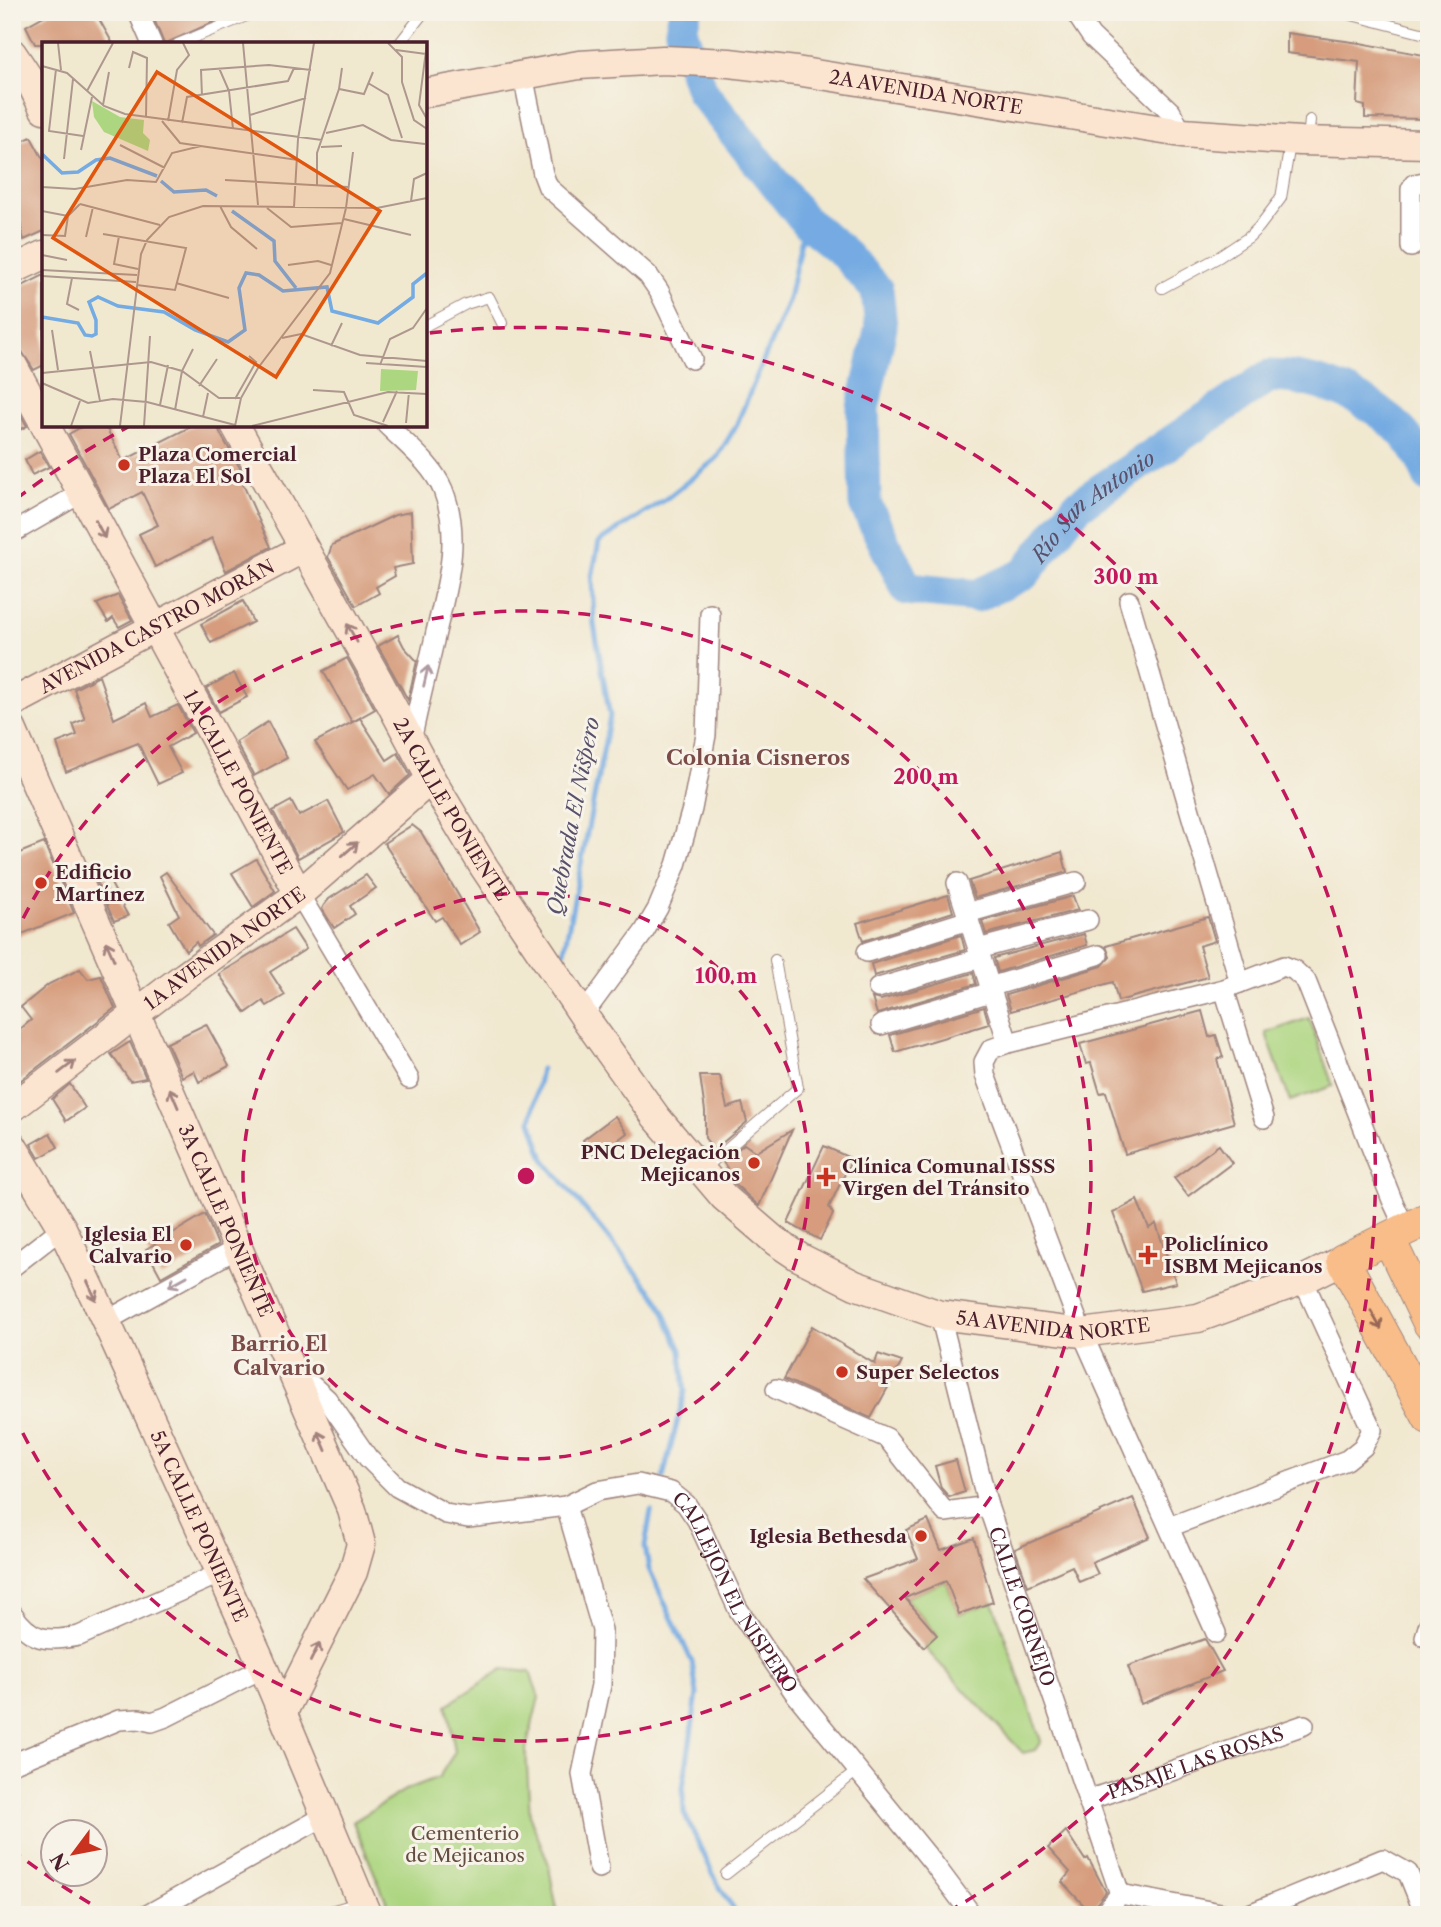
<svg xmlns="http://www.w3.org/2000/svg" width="1441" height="1927" viewBox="0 0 1441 1927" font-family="'Libre Caslon Text',serif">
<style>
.green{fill:#add681;stroke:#7c7a56;stroke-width:2}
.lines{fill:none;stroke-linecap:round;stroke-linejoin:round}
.stream{stroke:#74abe2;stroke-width:5}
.river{stroke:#74abe2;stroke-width:33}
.building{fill:#d69c7d}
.lane-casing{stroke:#9e847e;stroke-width:12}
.street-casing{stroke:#9e847e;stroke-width:22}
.secondary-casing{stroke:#9e847e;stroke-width:31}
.primary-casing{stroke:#9e847e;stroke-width:34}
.lane{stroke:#fff;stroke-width:10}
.street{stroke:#fff;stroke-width:19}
.secondary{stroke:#fce5d0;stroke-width:28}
.primary{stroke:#f8bd89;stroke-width:32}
.oneway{stroke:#a3827e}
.oneway2{stroke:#ae9aa0}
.oneway3{stroke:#986655}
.ring{fill:none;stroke:#c2185b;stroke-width:3.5;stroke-dasharray:12 9}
.poi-dot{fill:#c8321e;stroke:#f7f3e8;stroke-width:2.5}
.labels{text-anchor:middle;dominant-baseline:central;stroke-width:6;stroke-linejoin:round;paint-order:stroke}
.street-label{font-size:19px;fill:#4a1f2b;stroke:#f7f3e8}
.poi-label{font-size:19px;font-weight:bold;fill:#4a1f2b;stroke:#f7f3e8;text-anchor:start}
.park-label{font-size:19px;fill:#634d40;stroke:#f7f3e8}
.water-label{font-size:21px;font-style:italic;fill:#59506b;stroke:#f7f3e8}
.neighbourhood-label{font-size:21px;font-weight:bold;fill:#7b4b48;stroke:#f7f3e8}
.inset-river{fill:none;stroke:#74abe2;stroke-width:3.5}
.inset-road{fill:none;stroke:#ae988e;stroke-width:2}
.view{fill:#e0560e;fill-opacity:0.15;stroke:#e0560e;stroke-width:3.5}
.inset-edge{fill:none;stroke:#4a1f2b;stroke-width:3.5}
.centre{fill:#c2185b;stroke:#f7f3e8;stroke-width:3.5}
.ring-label{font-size:21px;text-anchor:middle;font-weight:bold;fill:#c2185b;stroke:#f7f3e8;stroke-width:6;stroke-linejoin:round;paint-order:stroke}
</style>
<rect width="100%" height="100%" fill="#f7f3e8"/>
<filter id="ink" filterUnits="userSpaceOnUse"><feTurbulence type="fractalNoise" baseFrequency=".0143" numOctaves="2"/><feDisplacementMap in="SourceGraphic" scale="14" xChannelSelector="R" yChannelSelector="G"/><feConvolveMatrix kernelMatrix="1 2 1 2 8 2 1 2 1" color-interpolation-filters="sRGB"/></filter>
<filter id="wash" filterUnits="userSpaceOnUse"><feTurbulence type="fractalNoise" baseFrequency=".00686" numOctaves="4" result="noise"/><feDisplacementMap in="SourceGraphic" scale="28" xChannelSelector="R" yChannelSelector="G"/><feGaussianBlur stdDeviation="1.57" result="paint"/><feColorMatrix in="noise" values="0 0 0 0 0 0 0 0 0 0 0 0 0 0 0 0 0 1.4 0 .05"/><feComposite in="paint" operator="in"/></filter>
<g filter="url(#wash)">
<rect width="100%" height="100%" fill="#f1e8d0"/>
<g class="green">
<path d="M1309,1018L1333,1086L1290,1101L1266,1033Z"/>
<path d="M946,1581L959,1614L993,1602L1041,1741L1035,1750L1023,1753L924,1647L937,1634L905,1598Z"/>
<path d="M503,1669L530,1672L539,1697L526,1749L530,1817L548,1862L558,1915H392L353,1822L405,1790L439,1777L455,1752L447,1705Z"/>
</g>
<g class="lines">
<g class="stream">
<path d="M564,951L610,716L594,624L592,577L599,542L667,498L716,459L736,426L789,299L805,221"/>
<path d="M541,1069L531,1121L544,1159L658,1299L681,1350L685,1392L663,1477"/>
<path d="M651,1511L645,1546L649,1569L692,1662L697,1694L683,1788L684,1813L718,1884L737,1915"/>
</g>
<path class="river" id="s1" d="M685,12L681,30L702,92L805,221L839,248L877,290L881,327L863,408L865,504L907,589L976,596L1024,574L1077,506L1269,376C1332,376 1408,413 1429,477"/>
</g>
<g id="blocks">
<g class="building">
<path d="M51,12H95L113,44H35L26,26Z"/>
<path d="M151,12H236L164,44Z"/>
<path d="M1287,33L1360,43L1429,56V119L1365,118V106L1357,104L1359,62L1287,53Z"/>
<path d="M31,137L44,161V231L24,240L15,199L12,200V146Z"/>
<path d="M44,275V365L34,370L21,350L12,347V291Z"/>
<path d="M12,399L27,426L12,434Z"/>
<path d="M85,425H105L123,461L194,425H218L220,433L247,480L242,482L271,547L226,571L212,538L155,567L139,534L158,525L142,492L109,509L69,434Z"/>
<path d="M40,451L49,467L32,475L25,460Z"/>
<path d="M411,512L413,564L393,568L395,576L376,587L379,593L356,606L328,557L332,545L395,515Z"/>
<path d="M118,595L132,620L119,627L113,618L108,622L97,604Z"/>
<path d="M243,601L253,622L211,643L201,624Z"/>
<path d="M398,635L404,647L417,661L408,700L378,646Z"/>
<path d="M347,658L375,709L352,722L323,671Z"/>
<path d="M234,673L247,697L219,712L206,688Z"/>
<path d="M99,676L114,719L146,703L152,717L178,705L193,733L168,747L182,773L158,784L138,743L66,772L57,743L77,735L73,724L85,719L74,689Z"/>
<path d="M360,718L387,760L398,753L410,775L389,794L375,774L347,790L315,742Z"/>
<path d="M268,722L287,758L254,776L236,742Z"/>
<path d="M291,801L299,816L328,801L344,832L298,858L273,811Z"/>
<path d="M412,825L421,832L480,932L460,945L442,917L435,921L384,843Z"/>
<path d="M44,843L74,913L12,938V856Z"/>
<path d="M1062,852L1067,872L975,898L969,881Z"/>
<path d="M256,859L275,891L253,907L232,873Z"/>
<path d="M166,872L213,935L198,946L196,942L186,951L169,922L179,915L160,876Z"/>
<path d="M366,875L376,888L350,906L355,914L334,928L322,909L324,905L329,899Z"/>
<path d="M108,878L128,916L114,921L97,883Z"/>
<path d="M948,895L953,912L863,941L857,923Z"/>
<path d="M1073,896L1078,910L986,934L982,921Z"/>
<path d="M1208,917L1215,941L1199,946L1208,977L1118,1001L1113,982L1011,1011L1006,995L1102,966L1110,957L1106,946Z"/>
<path d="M293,929L306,949L270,972L285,995L267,1006L263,1001L246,1013L219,974Z"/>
<path d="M1084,934L1087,945L998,972L994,958Z"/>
<path d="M961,935L965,950L874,976L871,964Z"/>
<path d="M80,969L88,979L101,976L115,1008L12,1087V1036L31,1020L21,1007L49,984Z"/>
<path d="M973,973L976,984L877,1014L872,998L881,1000Z"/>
<path d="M984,1007L989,1024L895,1052L890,1035Z"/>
<path d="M1202,1011L1209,1037L1216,1035L1223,1057L1217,1059L1234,1123L1125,1154L1106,1092L1100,1093L1091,1063L1086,1064L1080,1044Z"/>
<path d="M206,1024L229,1066L199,1082L194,1071L182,1077L167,1043Z"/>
<path d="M130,1042L146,1078L130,1081L111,1054Z"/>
<path d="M700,1076H720L727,1108L742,1103L747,1122L714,1150L705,1138V1111Z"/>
<path d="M70,1084L85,1108L66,1121L52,1099Z"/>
<path d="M615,1116L627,1133L595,1157L583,1140Z"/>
<path d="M792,1130L759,1206L736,1185L724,1171L727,1168L723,1162L744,1144L756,1152Z"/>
<path d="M50,1133L58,1147L39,1158L31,1144Z"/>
<path d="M1219,1145L1232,1163L1188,1196L1174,1178Z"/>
<path d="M824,1146L852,1159L829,1207L833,1214L820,1240L788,1223Z"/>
<path d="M1137,1200L1149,1228L1156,1224L1176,1283L1142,1291L1113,1213Z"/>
<path d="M205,1214L218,1245L161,1277L146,1249Z"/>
<path d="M812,1326L875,1364L878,1354L902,1362L871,1418L784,1379Z"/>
<path d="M956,1460L965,1492L949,1497L941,1488L935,1466Z"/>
<path d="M1133,1498L1150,1537L1092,1562L1098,1574L1079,1582L1072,1566L1028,1586L1015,1549Z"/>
<path d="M928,1520L941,1550L974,1538L993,1602L959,1614L946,1581L905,1598L937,1635L924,1647L863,1579L918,1559L906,1530Z"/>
<path d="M1205,1639L1223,1671L1141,1704L1128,1666Z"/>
<path d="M1066,1831L1085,1860L1088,1858L1106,1892L1090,1912L1062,1882L1070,1872L1048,1848Z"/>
</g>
</g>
</g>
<g filter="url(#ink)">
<use href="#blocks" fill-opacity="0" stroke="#9e847e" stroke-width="2"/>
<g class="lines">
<g class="lane-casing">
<g id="lane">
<path d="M1340,12L1429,35"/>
<path d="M178,44L256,12"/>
<path d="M399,44L424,12"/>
<path d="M1308,140L1310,120"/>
<path d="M1162,288L1219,257L1249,237L1259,227L1281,198L1290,144"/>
<path d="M425,326L466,304L489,297L502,323"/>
<path d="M704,1169L798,1088L775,960"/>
<path d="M726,1874L857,1771"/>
<path d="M317,1915L358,1903"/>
</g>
</g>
<g class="street-casing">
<g id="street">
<path d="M138,12L152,44"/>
<path d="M1075,12L1091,36L1171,112L1182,133"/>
<path d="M523,75L543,174L548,187L648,275L659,291L692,359"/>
<path d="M1411,247V189L1414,184L1429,181"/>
<path d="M387,425C407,445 432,464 443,490C462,537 447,586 436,632C428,669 418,705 411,742"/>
<path d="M12,533L81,493"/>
<path d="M1129,601L1240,983"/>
<path d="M957,883L1008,1043"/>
<path d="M299,894L409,1079"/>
<path d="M967,913L1076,882"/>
<path d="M978,949L1088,920"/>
<path d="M867,952L969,920"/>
<path d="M989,987L1098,955"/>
<path d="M878,988L981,958"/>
<path d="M1224,989L1264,1118"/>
<path d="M583,1015L644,932L658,908L676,865L692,809L706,735L710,614"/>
<path d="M881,1025L991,992"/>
<path d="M12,1267L62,1228"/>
<path id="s2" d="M940,1315L988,1506L1120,1894"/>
<path d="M106,1321L238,1248"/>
<path id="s3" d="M296,1371L327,1399L368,1458L397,1487L446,1514L468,1518L566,1506L597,1491L638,1484L671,1492L686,1504L697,1520L738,1609L794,1692L934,1864L972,1915"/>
<path d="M776,1389L887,1438L945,1512L988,1506"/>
<path d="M566,1506L602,1630L601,1685L582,1774L599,1868"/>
<path d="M1169,1527L1347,1460L1363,1447L1372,1430L1303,1280"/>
<path d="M12,1613C31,1642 48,1642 79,1636L221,1573"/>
<path d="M1216,1633L1082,1333L985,1075L984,1062L991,1049L1008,1043L1224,989L1284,966L1294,970L1306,981L1392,1200L1406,1230"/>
<path d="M1425,1637L1429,1624"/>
<path d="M12,1764L119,1720L139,1719L152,1722L166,1717L263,1668"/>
<path id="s4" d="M1088,1800L1304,1725"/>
<path d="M1120,1894L1231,1915"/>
<path d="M147,1915L325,1816"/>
<path d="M1103,1915L1120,1894"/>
<path d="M1247,1915L1383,1859L1408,1873L1425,1915"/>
</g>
</g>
<g class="secondary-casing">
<g id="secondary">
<path d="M12,53L28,77L44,109"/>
<path id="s5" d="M425,93L579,65L663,60L729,63L796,71L1182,133L1300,141L1429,144"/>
<path d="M12,270L44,255"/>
<path d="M12,364L44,423"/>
<path id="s6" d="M45,425L299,894"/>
<path id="s7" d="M235,425L377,678L431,779L484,867L583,1015L656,1117L724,1197L775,1241L799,1257L855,1285L940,1315L1082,1333L1198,1318L1303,1280L1343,1260"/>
<path id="s8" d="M12,703L304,548"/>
<path id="s9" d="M12,729L352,1510L361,1544L353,1572L283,1712"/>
<path id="s10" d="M12,1108L185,976L299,894L431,779"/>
<path id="s11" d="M12,1145L62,1228L106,1321L258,1655L367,1915"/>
</g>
</g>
<g class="primary-casing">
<g id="primary">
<path d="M1429,1218L1343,1260L1429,1418"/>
<path d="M1389,1239L1429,1323"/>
</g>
</g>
<use href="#lane" class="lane"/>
<use href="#street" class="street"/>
<use href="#secondary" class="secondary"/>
<use href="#primary" class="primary"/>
</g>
<defs><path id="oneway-shaft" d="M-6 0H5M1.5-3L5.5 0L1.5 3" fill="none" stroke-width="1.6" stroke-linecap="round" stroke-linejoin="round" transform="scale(1.75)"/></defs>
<g class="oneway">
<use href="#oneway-shaft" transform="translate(100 529) rotate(62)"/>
<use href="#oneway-shaft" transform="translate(352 633) rotate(-119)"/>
<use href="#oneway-shaft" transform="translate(350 849) rotate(-41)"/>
<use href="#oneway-shaft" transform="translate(110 951) rotate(-114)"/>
<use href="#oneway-shaft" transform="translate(67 1067) rotate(-37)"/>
<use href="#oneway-shaft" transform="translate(174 1098) rotate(-113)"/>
<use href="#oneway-shaft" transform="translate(92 1291) rotate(65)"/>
<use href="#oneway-shaft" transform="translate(322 1441) rotate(-113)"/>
<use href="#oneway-shaft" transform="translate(315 1652) rotate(-64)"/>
</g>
<g class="oneway2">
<use href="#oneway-shaft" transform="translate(426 676) rotate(-77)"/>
<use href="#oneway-shaft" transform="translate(178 1281) rotate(151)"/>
</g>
<use class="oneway3" href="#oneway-shaft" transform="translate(1376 1320) rotate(61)"/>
</g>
<g class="ring">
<circle cx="526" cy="1176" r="283"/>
<path d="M14 937A565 565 0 1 1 14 1415"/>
<path d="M108 1914A848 848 0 0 1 16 1853M16 499A848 848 0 0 1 128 427M430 333A848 848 0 0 1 944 1914"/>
</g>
<g class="poi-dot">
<circle cx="124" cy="465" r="7"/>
<circle cx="41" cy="883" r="7"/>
<circle cx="754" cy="1163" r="7"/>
<path d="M822.5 1166.5h7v7h7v7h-7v7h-7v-7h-7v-7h7z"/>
<circle cx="186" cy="1245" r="7"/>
<path d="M1144.5 1244.5h7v7h7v7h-7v7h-7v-7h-7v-7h7z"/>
<circle cx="842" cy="1372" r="7"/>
<circle cx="921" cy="1536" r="7"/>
</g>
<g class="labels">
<g class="street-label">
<text stroke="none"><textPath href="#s5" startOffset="506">2A AVENIDA NORTE</textPath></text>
<text stroke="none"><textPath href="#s8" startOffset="164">AVENIDA CASTRO MORÁN</textPath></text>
<text stroke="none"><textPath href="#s6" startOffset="406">1A CALLE PONIENTE</textPath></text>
<text stroke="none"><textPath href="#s7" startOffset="441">2A CALLE PONIENTE</textPath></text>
<text stroke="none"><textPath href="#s10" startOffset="266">1A AVENIDA NORTE</textPath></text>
<text stroke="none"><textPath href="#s9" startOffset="536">3A CALLE PONIENTE</textPath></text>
<text stroke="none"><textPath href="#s7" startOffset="1279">5A AVENIDA NORTE</textPath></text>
<text stroke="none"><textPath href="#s11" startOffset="425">5A CALLE PONIENTE</textPath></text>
<text stroke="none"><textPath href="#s3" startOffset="562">CALLEJÓN EL NISPERO</textPath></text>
<text stroke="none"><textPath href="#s2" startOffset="303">CALLE CORNEJO</textPath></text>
<text stroke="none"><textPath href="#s4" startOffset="114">PASAJE LAS ROSAS</textPath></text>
</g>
<g class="poi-label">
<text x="138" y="454">Plaza Comercial<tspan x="138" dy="22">Plaza El Sol</tspan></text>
<text x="55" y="872">Edificio<tspan x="55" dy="22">Martínez</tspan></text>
<text x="740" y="1152" text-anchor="end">PNC Delegación<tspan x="740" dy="22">Mejicanos</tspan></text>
<text x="842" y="1166">Clínica Comunal ISSS<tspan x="842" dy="22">Virgen del Tránsito</tspan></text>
<text x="172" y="1234" text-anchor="end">Iglesia El<tspan x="172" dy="22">Calvario</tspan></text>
<text x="1164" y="1244">Policlínico<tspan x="1164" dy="22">ISBM Mejicanos</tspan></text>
<text x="856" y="1372">Super Selectos</text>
<text x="907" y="1536" text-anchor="end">Iglesia Bethesda</text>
</g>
<g class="park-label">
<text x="465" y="1833">Cementerio<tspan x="465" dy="22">de Mejicanos</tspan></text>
</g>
<g class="water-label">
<text stroke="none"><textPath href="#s1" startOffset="880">Río San Antonio</textPath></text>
<text transform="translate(573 816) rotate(-79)">Quebrada El Nispero</text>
</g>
<g class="neighbourhood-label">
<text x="758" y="757">Colonia Cisneros</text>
<text x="279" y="1343">Barrio El<tspan x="279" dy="24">Calvario</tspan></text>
</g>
</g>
<g transform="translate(42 42)">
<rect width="385" height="385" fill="#f1e8d0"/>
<path d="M50,59L78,75L102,78L101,91L108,98L106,109L62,90L52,75ZM339,327L376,329L374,348L338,349Z" fill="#add681"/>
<path class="inset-river" d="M0,112L20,131L36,130L54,118L68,116L115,134M119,139L132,150L164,148L175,154M190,169L232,199L233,219L254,246M0,275L36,281L43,293L50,294L54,292V278L47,260L56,255L76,264L122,270L153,288L186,300L203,288L197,246L204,231L217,233L241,249L285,245L290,269L336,281L371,255V242L385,231"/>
<path class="inset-road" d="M16,1L19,28M201,1L216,163M346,1L360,15V40L372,78L385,87M385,1L377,63L385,77M354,8L384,12M0,24L25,31L62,64L83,72L280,98M87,26L91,10L105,16L104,75M177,26L187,49L191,87M14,27L7,89L41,94M326,41L346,53L360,96M297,47L300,26M45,49L71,1M160,54L159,28L227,23L269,28M61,63L67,30M208,73L264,56M120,79L138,101L256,118M126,79L135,28L147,13L141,1M140,81L145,55L246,39L252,26M284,91L321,83L349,98L383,102M78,103L123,126M279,105L300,104M39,108L50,55M22,117L31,37M0,123V145M183,138L306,145M275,143V111L297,47L322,52L331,30M0,145L33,147L85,138L114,140L130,111L159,104M369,159L372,137L385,131M38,162L118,183M178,164L189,185L215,207M252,165L256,97L272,1M225,166L249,185L300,181M304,166L311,110M0,169L26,174M302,177L369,193M61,192L144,206L133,248L95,243M0,193L23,194L26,174L38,162M77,194L72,222L96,227M44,195L51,165M0,213L25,218M246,223L276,219L289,223M0,228L95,233M0,234L94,240M30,236L25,262L37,268M134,241L187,256M10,288L16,328M240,296L259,292L318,313L385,319M289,304L300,281M48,309L58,359M324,321L385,325M338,323L348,297L371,286L385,266M0,331L109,320L140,329L177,356H198M0,341L46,361L71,357L105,360L193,383M157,344L175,317M271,348L302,350L312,373L346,384M193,357L214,320L207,314M118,363L126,323M133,368L140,329L151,307M161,375L166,351M341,380L355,349M364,381L367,350M29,384L38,359M78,384L99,212L105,198L127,175L161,164L335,166L385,156M102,384L108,294M193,384L199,356L216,326L288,231L304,166M210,384L346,350L385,352"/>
<path class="view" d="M115,30L338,169L234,335L11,196Z"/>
<rect width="385" height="385" class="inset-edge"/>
</g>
<circle cx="526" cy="1176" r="10" class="centre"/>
<g class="ring-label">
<text x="1126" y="584">300 m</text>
<text x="926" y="784">200 m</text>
<text x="726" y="983">100 m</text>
</g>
<rect width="1441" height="1927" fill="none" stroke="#f7f3e8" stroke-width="42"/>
<g transform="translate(74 1853) rotate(238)"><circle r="33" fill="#f7f3e8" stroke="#b29e9c" stroke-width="2"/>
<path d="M0-5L12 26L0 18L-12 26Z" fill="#c8321e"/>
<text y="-10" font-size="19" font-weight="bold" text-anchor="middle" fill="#4a1f2b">N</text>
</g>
</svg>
